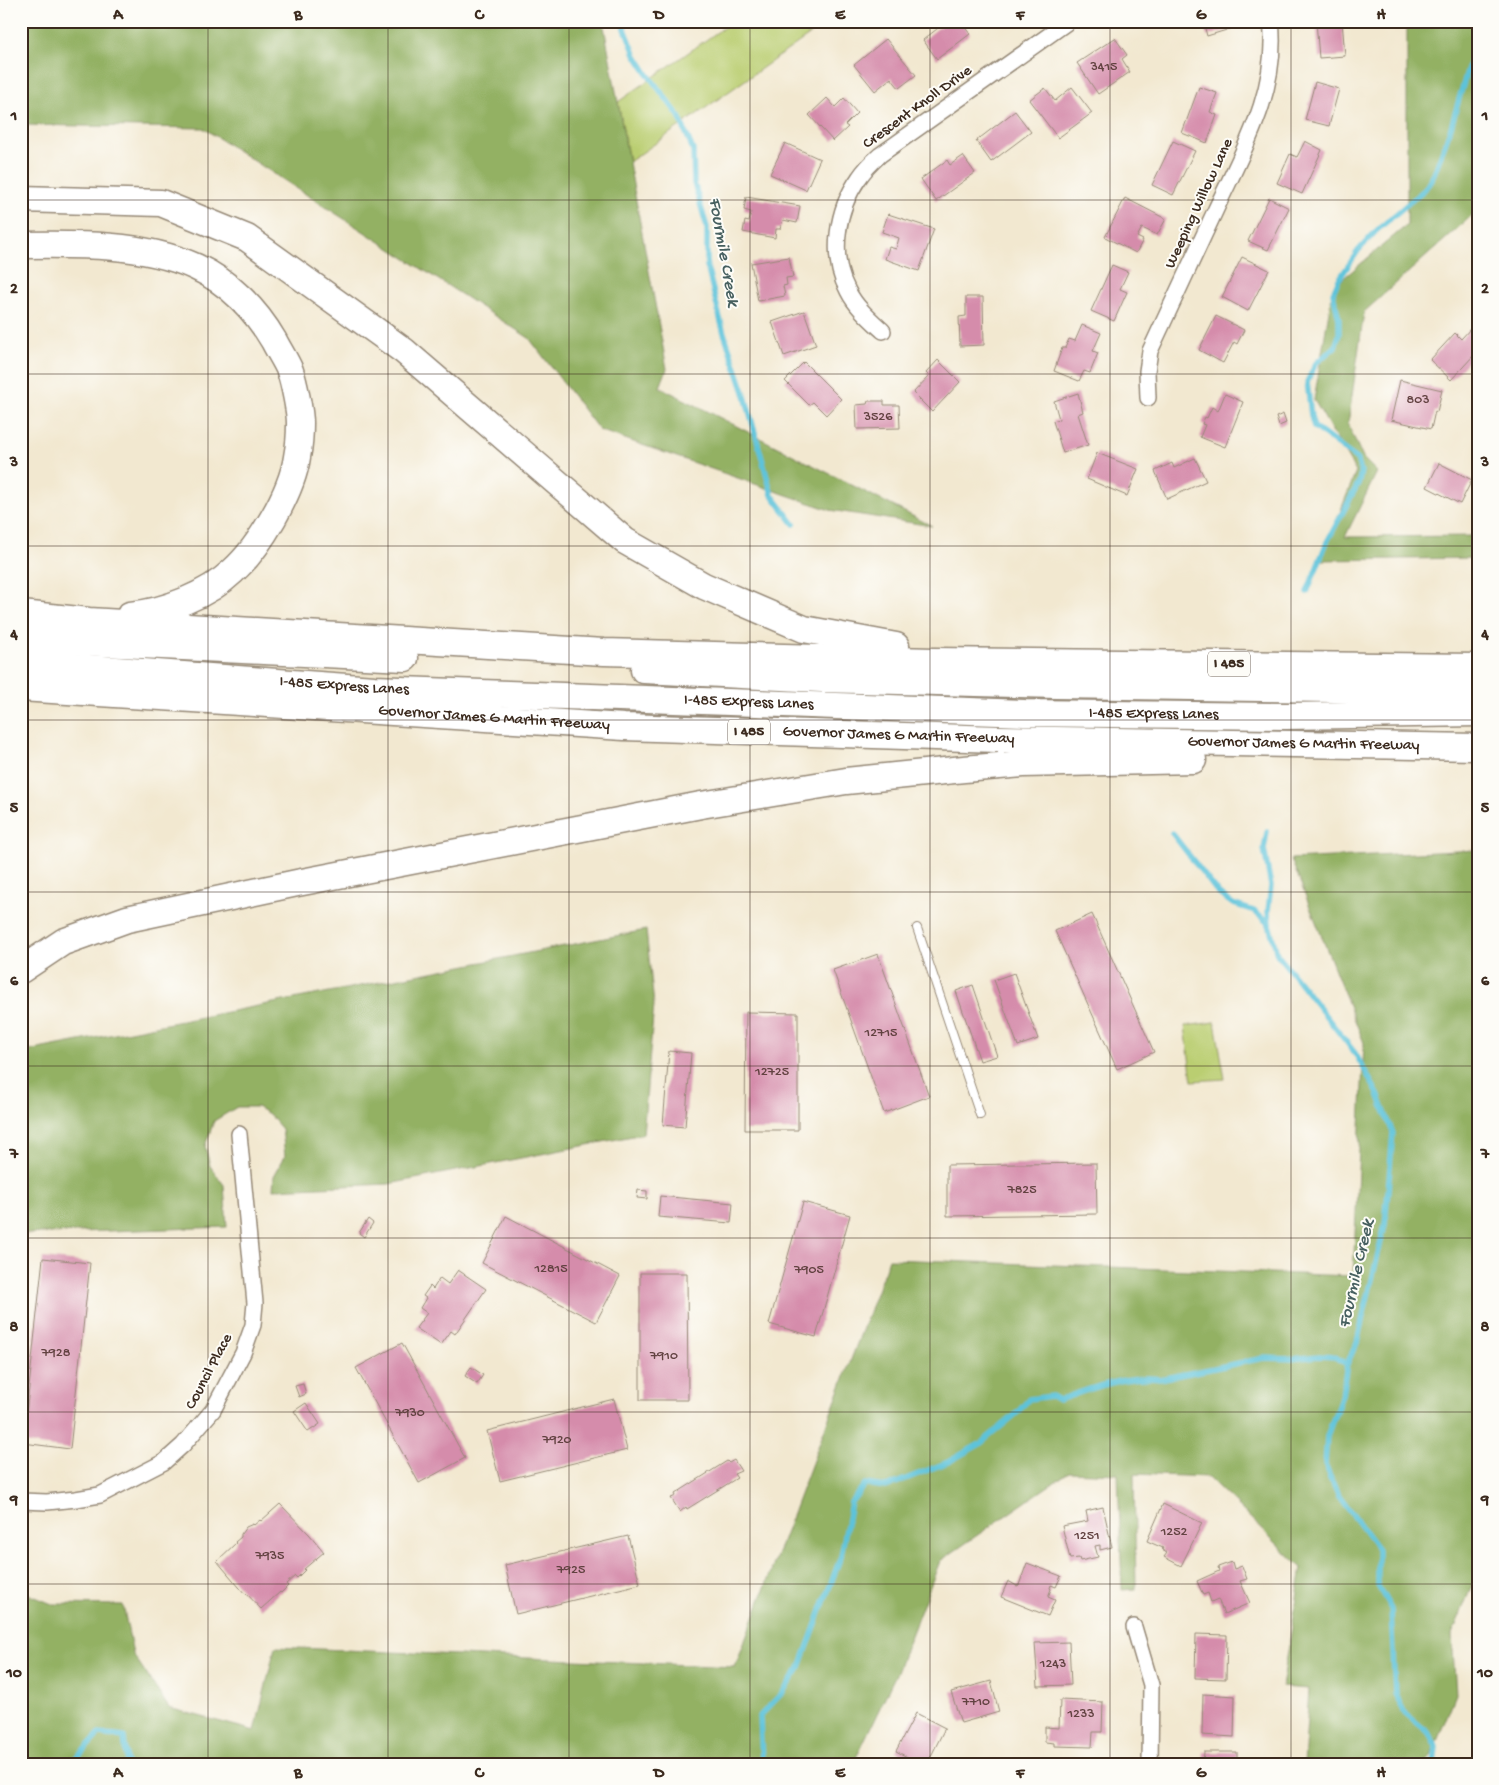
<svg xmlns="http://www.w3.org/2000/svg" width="1499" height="1785" viewBox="0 0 1499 1785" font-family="'Gochi Hand',sans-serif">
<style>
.green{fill:#bace71;stroke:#7a7c48}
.forest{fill:#93b163;stroke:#676e40}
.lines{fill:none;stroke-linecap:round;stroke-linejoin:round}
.stream{stroke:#5dc3da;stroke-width:5.5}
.building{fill:#d58cab}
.lane-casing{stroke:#968977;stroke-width:10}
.street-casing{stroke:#968977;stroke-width:18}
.highway-casing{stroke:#968977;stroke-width:29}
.lane{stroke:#fff;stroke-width:8}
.street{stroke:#fff;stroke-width:15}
.highway{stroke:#fff;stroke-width:26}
.grid{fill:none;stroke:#3b2a1e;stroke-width:1;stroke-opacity:0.55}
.labels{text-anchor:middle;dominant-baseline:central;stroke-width:4;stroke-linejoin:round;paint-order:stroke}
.number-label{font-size:14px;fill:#624241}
.shield{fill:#fdfcf7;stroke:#75695f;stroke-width:1}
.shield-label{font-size:15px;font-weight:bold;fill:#3b2a1e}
.street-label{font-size:16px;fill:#3b2a1e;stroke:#fdfcf7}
.water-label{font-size:18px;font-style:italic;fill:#476060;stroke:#fdfcf7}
.neatline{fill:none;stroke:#3b2a1e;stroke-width:2}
.grid-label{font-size:16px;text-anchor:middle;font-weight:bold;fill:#3b2a1e}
</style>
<rect width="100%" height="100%" fill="#fdfcf7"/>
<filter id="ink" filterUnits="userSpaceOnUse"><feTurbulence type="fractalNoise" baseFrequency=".02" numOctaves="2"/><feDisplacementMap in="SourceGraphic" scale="10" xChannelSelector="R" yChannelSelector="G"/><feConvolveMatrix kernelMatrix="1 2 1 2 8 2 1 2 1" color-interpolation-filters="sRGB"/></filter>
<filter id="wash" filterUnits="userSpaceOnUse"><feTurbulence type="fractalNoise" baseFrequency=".0096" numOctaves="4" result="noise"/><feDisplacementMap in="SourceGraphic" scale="20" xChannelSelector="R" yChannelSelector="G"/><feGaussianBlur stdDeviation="1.12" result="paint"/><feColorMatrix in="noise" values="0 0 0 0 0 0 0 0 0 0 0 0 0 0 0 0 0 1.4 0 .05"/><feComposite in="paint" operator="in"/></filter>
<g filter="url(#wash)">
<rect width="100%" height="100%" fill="#f2e8d0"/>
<g class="green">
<path d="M733,21H829L629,162L618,102Z"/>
<path d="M1215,1022L1225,1079L1192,1081L1185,1026Z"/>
</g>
<g class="forest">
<path d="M21,21H603L667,369L660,387L932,526L830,510L599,430L529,338L203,128L21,125Z"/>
<path d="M1407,21H1478V210L1364,312L1348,424L1363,458L1377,472L1345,537L1478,536V558L1321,560L1356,472L1314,400L1333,287L1407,225Z"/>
<path d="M1478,850V1570L1452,1635L1456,1694L1431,1756L1425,1764H1304L1309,1689L1282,1687L1302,1568L1208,1477L1134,1474L1136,1589L1122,1590L1118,1474L1069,1472L940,1561L896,1674L853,1764H21V1591L52,1604L123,1605L133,1654L169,1708L255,1731L275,1647L735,1667L889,1259L1353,1276L1364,1043L1291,859Z"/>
<path d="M646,930L654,1005L643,1134L389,1184L273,1189L274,1176L285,1156L282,1129L269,1114L257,1107H237L214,1121L205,1146L210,1166L224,1185L227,1227L21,1234V1074L23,1052Z"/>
</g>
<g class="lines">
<g class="stream">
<path d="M622,21L635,54L649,76L679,116L693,150L694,183L707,227V266L723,330L744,392L772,495L794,524"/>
<path d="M1307,592L1327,542L1359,482L1361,471L1357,459L1314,427L1311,416L1307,382L1316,363L1335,347L1339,335V319L1333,293L1338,281L1358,251L1376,231L1425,189L1434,174L1451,127L1478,33"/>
<path d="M1267,832L1264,849L1271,886L1268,911L1269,924"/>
<path d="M1172,833L1219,894L1233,904L1254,911L1269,924L1277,954L1355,1053L1378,1094L1393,1133L1385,1225L1357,1342L1347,1364L1342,1395L1327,1436L1325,1465L1338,1495L1378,1549V1586L1391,1609L1395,1694L1405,1713L1428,1732L1436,1747L1434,1764"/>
<path d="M71,1764L99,1734L124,1737L127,1764"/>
<path d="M762,1764L760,1716L783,1692L800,1667L841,1556L851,1502L865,1484L886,1487L948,1462L980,1444L1016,1414L1029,1399L1052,1396L1059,1400C1089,1389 1128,1374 1160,1379L1264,1358L1292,1359L1319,1356L1335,1357L1347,1364"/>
</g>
</g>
<g id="blocks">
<g class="building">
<path d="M947,21H960L970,34L937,59L923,40Z"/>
<path d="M1203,21H1231L1233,28L1207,36Z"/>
<path d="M1316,21H1342L1345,56L1319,58Z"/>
<path d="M1115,38L1127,55L1122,59L1130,72L1098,94L1077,63Z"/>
<path d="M886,39L916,75L899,88L891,78L875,91L854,65Z"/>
<path d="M1315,82L1339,89L1329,126L1305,120Z"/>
<path d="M1072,87L1092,113L1058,138L1029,100L1045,88L1055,101Z"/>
<path d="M1199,87L1217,93L1210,112L1217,115L1207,143L1182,133Z"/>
<path d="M827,98L835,107L844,98L857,113L845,125L848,127L833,141L809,115Z"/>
<path d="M1015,111L1031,132L991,162L976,141Z"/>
<path d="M1173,141L1195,151L1173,195L1152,185Z"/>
<path d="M1305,141L1322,150L1302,194L1277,183L1290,154L1297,157Z"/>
<path d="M785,143L820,159L806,190L770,174Z"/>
<path d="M963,156L975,173L936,201L921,179L947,160L950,165Z"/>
<path d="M746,197L800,206L797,223L783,220L780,229H776L775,238L743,232L745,221L749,222L751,212L744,210Z"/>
<path d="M1125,198L1166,219L1157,235L1142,228L1137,237L1143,240L1136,253L1105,237Z"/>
<path d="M1269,198L1289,208L1268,250L1248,241Z"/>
<path d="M888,214L934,229L919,271L885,259L889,247L896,249L899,238L882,232Z"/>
<path d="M789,257L793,277L786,278L787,285L783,286L785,296L758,301L751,263Z"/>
<path d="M1242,257L1269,270L1248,311L1222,297Z"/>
<path d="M1112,265L1128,272L1120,289L1127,292L1114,321L1091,311Z"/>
<path d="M966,297H983L984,345L960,346L959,317L966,316Z"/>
<path d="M804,311L816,345L784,356L772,322Z"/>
<path d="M1216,316L1244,330L1237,344L1234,342L1223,363L1199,350Z"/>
<path d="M1082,325L1101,333L1093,351L1098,353L1090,373L1084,371L1079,381L1054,371L1062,348H1065L1069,339L1075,341Z"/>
<path d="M1472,327L1478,333V354L1475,356L1474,355L1451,380L1430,360L1455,333L1461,339Z"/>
<path d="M938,360L960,382L932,412L913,393L929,376L926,373Z"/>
<path d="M804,362L841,399L826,415L813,402L809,405L785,381Z"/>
<path d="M1400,380L1442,390L1437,412L1435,411L1431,429L1391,420Z"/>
<path d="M1078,393L1083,412L1078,414L1088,445L1063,453L1053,421L1059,419L1054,401Z"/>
<path d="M1225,394L1243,402L1225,447L1200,437L1205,425L1202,424L1205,417L1207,418L1212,407L1218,411Z"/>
<path d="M868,401H884V405H899L900,428L857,429L856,405L867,404Z"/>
<path d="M1283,414L1286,423L1279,426L1276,417Z"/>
<path d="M1097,453L1138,469L1127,496L1087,479Z"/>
<path d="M1195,458L1206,481L1167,499L1155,471L1172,463L1174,468Z"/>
<path d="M1439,463L1472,480L1460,504L1427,487Z"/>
<path d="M1092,914L1154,1052L1117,1069L1055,931Z"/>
<path d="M878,954L929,1096L884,1113L833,970Z"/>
<path d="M1014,973L1038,1039L1018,1046L994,980Z"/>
<path d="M973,985L997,1056L980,1061L956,991Z"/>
<path d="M746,1012L798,1013V1130H745Z"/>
<path d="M669,1051L691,1053L685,1127L663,1125Z"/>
<path d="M1096,1163L1097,1214L947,1216V1165Z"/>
<path d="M638,1190L647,1191V1199L637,1198Z"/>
<path d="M660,1196L733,1203L731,1223L658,1217Z"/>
<path d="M803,1202L850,1215L816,1337L769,1324Z"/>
<path d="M506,1216L620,1276L596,1322L482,1263Z"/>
<path d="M368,1219L373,1223L364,1237L359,1233Z"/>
<path d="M43,1258L90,1263L70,1449L23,1443Z"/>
<path d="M458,1270L486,1289L455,1334L451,1331L441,1345L416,1328L427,1313L420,1308L426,1298L423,1296L430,1286L433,1289L440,1278L448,1284Z"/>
<path d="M640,1273H687L688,1400H640Z"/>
<path d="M402,1343L465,1458L419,1483L356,1368Z"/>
<path d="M471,1367L483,1375L477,1384L465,1376Z"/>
<path d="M303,1384L306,1394L299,1397L295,1386Z"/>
<path d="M614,1399L627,1450L500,1481L487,1431Z"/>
<path d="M306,1403L320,1424L308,1432L294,1411Z"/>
<path d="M734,1460L741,1471L734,1474L737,1478L687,1509L686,1507L680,1512L671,1498L676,1496L675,1494L727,1461L729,1463Z"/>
<path d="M280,1504L310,1535L324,1552L304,1569L305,1570L297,1578L295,1576L286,1584L288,1586L281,1593L280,1592L261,1609L246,1593L245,1594L217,1561L236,1543L235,1542L241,1537V1534L246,1527L253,1524L254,1525L260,1520L261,1521Z"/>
<path d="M1163,1504L1202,1523L1181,1566L1164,1557L1167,1553L1162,1550L1163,1548L1147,1541Z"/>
<path d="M1103,1507L1112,1547L1100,1550V1545L1095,1546L1098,1557L1080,1561L1079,1558L1070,1559L1062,1526L1088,1521L1086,1511Z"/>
<path d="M628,1536L640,1584L516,1614L505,1565Z"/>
<path d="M1232,1562L1234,1569L1242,1566L1247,1579L1240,1581L1250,1603L1224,1614L1218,1599L1211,1602L1208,1593L1203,1595L1197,1581L1219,1571L1218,1567Z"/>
<path d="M1027,1563L1061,1576L1056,1587L1051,1585L1050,1588L1051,1589L1048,1597L1055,1600L1048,1616L1001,1597L1008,1581L1017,1586L1019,1585Z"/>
<path d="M1196,1634L1227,1635L1226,1679L1195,1678Z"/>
<path d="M1069,1642L1071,1685L1038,1686L1035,1643Z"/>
<path d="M991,1681L999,1712L961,1723L951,1692Z"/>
<path d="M1203,1694L1235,1696L1234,1737L1202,1735Z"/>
<path d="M1060,1700L1103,1702L1102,1732H1093L1092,1747L1054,1746V1743L1045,1742V1727L1059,1728Z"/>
<path d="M916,1713L945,1728L927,1764H920L896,1751Z"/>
<path d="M1204,1752H1237V1764H1203Z"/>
</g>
</g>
</g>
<g filter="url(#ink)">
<use href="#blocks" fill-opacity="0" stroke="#968977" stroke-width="1"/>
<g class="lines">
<g class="lane-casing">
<path id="lane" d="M917,928L980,1115"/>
</g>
<g class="street-casing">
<g id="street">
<path d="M883,331C870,319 856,307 848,291C829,256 837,209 859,178C865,169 872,162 880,155L1069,21"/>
<path d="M1148,398L1147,371L1150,351C1172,304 1194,256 1216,209C1244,149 1279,90 1271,21"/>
<path d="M21,1501L47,1502L76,1499L100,1495L164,1462L183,1445L213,1410L243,1353L253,1325L255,1303L239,1134"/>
<path d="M1134,1627L1151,1685L1150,1764"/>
</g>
</g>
<g class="highway-casing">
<g id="highway">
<path d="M21,199L161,203L247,238L404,351L625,541L704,586L804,629L896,646"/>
<path d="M21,245C77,244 144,243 196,267C229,282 256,310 274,341C279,351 286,361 290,371C294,382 300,412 300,423C300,434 299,447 297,457C292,492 259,548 233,571C208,595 164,612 130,615"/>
<path d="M21,614L89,621L604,652L933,661L1478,667"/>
<path d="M21,639L405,658"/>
<path id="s1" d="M21,663L374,689L1025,713L1286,716L1478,713"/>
<path d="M644,670L822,679L1056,685L1478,691"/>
<path id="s2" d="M21,688L624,727L998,739L1478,747"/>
<path d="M21,970L63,942L127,919L297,883L701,805L846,781L964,769L1023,764L1193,760"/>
</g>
</g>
<use href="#lane" class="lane"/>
<use href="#street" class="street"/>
<use href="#highway" class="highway"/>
</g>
</g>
<path class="grid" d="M208,21V1764M388,21V1764M569,21V1764M750,21V1764M930,21V1764M1110,21V1764M1291,21V1764M21,200H1478M21,374H1478M21,546H1478M21,720H1478M21,892H1478M21,1066H1478M21,1238H1478M21,1412H1478M21,1584H1478"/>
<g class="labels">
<g class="number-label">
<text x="1104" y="67">3415</text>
<text x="1418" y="400">803</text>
<text x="878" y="417">3526</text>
<text x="881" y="1033">12715</text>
<text x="772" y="1072">12725</text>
<text x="1022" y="1190">7825</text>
<text x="551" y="1269">12815</text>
<text x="809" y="1270">7905</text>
<text x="56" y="1353">7928</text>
<text x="664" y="1356">7910</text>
<text x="410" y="1413">7930</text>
<text x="557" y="1440">7920</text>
<text x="1174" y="1532">1252</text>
<text x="1087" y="1536">1251</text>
<text x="270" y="1556">7935</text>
<text x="571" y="1570">7925</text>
<text x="1053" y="1664">1243</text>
<text x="976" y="1702">7710</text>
<text x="1081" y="1714">1233</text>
</g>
<g class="shield">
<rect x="1208" y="651.5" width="42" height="25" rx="4"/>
<rect x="728" y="719.5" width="42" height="25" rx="4"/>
</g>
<g class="shield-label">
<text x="1229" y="664">I 485</text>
<text x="749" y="732">I 485</text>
</g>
<g class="street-label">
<text transform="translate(918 108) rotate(-36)">Crescent Knoll Drive</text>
<text transform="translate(1200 204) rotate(-65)">Weeping Willow Lane</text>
<text stroke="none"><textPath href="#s1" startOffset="324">I-485 Express Lanes</textPath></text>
<text stroke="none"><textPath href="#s1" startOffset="729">I-485 Express Lanes</textPath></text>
<text stroke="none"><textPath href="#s1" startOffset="1134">I-485 Express Lanes</textPath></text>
<text stroke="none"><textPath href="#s2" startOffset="474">Governor James G Martin Freeway</textPath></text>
<text stroke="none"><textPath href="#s2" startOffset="879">Governor James G Martin Freeway</textPath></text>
<text stroke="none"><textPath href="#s2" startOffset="1284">Governor James G Martin Freeway</textPath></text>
<text transform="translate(210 1372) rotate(-62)">Council Place</text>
</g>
<g class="water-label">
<text transform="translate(723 252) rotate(80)">Fourmile Creek</text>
<text transform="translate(1357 1274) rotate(-77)">Fourmile Creek</text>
</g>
</g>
<rect width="1499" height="1785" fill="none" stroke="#fdfcf7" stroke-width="55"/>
<rect x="28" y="28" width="1444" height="1730" class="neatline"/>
<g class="grid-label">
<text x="118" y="19">A</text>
<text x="298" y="19">B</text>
<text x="479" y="19">C</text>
<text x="659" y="19">D</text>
<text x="840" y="19">E</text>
<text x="1020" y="19">F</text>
<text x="1201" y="19">G</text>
<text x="1381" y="19">H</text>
<text x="14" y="120">1</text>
<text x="1485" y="120">1</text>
<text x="14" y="293">2</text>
<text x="1485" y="293">2</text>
<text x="14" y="466">3</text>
<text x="1485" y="466">3</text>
<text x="14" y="639">4</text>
<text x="1485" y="639">4</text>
<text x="14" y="812">5</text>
<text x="1485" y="812">5</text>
<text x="14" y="985">6</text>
<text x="1485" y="985">6</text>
<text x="14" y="1158">7</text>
<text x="1485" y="1158">7</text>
<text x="14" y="1331">8</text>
<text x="1485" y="1331">8</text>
<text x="14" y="1504">9</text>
<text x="1485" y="1504">9</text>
<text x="14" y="1677">10</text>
<text x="1485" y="1677">10</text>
<text x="118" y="1777">A</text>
<text x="298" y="1777">B</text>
<text x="479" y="1777">C</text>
<text x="659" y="1777">D</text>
<text x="840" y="1777">E</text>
<text x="1020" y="1777">F</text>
<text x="1201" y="1777">G</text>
<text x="1381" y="1777">H</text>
</g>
</svg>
